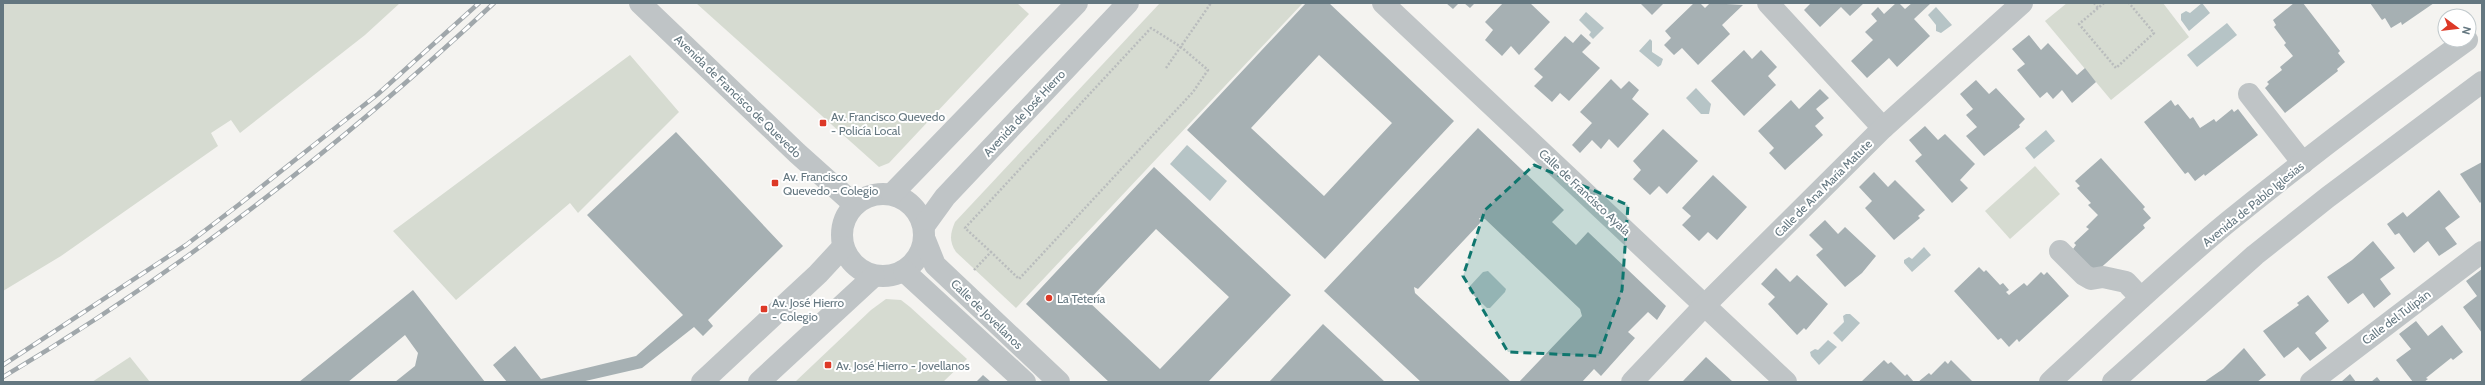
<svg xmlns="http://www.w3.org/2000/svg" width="2485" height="385" viewBox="0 0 2485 385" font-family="Cabin,sans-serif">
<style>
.green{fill:#d6dbd1}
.water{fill:#b6c4c6}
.building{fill:#a6b0b3;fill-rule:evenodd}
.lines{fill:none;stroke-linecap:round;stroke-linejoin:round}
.path{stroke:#b9bcbd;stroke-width:2.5;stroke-dasharray:2 2;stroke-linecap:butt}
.minor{stroke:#bfc4c6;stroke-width:22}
.rail-casing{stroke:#a0a7ab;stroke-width:4.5}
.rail{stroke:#fff;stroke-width:3;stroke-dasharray:9;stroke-linecap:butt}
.marked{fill:#0f766e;fill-opacity:0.2;stroke:#0f766e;stroke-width:3;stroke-dasharray:8 5;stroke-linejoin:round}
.poi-dot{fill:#dd3927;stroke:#fff;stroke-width:1.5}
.labels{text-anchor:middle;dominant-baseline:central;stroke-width:4;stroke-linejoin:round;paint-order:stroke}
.street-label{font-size:12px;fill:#647780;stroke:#fff}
.poi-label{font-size:12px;fill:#647780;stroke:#fff;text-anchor:start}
</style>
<rect width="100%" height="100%" fill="#f4f3f0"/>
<g class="green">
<path d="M3,3H400L365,35L240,133L231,120L211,133L218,146L61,256L3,291Z"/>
<path d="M696,3H1017L1029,14L889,163L879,167Z"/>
<path d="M1160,3H1303L1016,308L956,252C949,241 950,234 955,222Z"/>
<path d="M2067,3H2163L2189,37L2111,100L2045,21Z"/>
<path d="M630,55L679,112L578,213L570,203L456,300L393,231Z"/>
<path d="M2035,166L2060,194L2010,239L1985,211Z"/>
<path d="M886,299L901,300L910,307L967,359L943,382H795L871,310Z"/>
<path d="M130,357L150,382H92Z"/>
</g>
<g class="water">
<path d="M2202,3L2210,13L2189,31L2181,20V14L2186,11L2190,13Z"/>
<path d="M1936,7L1952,25L1941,33L1936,31V25L1928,15Z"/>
<path d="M1586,12L1604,28L1593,39L1589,35L1591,32L1579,20Z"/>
<path d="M2227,23L2237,35L2197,67L2187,55Z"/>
<path d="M1650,39L1652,41V52L1663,59L1661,65L1658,67L1639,51Z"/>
<path d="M1696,88L1711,104L1709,114H1701L1686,98Z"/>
<path d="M2046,130L2055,141L2034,159L2025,148Z"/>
<path d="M1187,145L1227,181L1210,201L1170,164Z"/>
<path d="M1924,247L1931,255L1912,272L1904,263V260L1909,257L1912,259Z"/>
<path d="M1488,271L1506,289L1505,292L1490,308H1487L1469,291L1470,286L1483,272Z"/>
<path d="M1846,314H1850L1860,323L1842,342L1833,333L1844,322L1843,316Z"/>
<path d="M1828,340L1837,347L1819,365L1811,356L1810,352L1815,349L1818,350Z"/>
</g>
<g class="building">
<path d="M1306,3H1329L1454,121L1325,259L1187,130ZM1319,55L1392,123L1324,196L1251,128Z"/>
<path d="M1446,3H1459L1453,9Z"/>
<path d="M1464,3H1475L1470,8Z"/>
<path d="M1503,3H1530L1550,22L1519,55L1511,46L1502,56L1485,40L1493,30L1485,22Z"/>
<path d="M1640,3H1664L1652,15Z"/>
<path d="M1694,3H1700L1705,8L1710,3L1743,5L1722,25L1730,34L1698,65L1682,48L1674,55L1664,45L1671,38L1665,31Z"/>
<path d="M1811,3H1864L1850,16L1841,7L1820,27L1804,10Z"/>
<path d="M1896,3H1899L1905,9L1912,3H1931L1914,19L1930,36L1897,67L1889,58L1867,78L1851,61L1873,40L1865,32L1877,21L1871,14L1878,7L1884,14Z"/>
<path d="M2294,3H2303L2340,51L2338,53L2345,62L2337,69L2338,71L2285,113L2265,88L2269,84L2267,82L2282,70L2280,67L2293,56L2284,45L2286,43L2274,27L2276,25L2273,20Z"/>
<path d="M2370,3H2434L2402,25L2401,22L2391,28L2385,18L2382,20Z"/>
<path d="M1581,34L1591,43L1582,52L1600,68L1569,101L1560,93L1552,102L1534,86L1543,77L1534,69L1565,36L1573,43Z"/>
<path d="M2029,35L2041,50L2048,43L2077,75L2085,68L2096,82L2072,103L2062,90L2053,99L2047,92L2040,98L2017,70L2025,64L2012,49Z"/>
<path d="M1744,50L1752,59L1761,50L1777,67L1768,76L1776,85L1744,116L1711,81Z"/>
<path d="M1611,79L1621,89L1629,81L1639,90L1632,99L1649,114L1618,148L1609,139L1601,149L1592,140L1580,153L1572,145L1592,123L1580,112Z"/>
<path d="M1976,80L1989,94L1996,88L2025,119L2019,125L2020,127L1984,156L1966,136L1977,127L1966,115L1973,109L1960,94Z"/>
<path d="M1820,89L1829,98L1816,109L1824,118L1815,126L1823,135L1785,170L1769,153L1774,148L1758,131L1791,100L1799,109Z"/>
<path d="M2171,100L2175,106L2178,104L2190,119L2193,117L2200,128L2214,119L2216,122L2232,109L2234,112L2238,109L2258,135L2205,176L2204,174L2195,181L2188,172L2185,174L2144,122Z"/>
<path d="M1925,126L1938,140L1945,134L1975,164L1960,180L1968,188L1952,203L1915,161L1922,155L1909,140Z"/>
<path d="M1478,128L1564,210L1552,222L1576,245L1588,232L1666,306L1657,320L1648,312L1628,332L1635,338L1601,376L1594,369L1582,382H1519L1582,316L1580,309L1485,219L1479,218L1481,222L1418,289L1414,287L1415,293L1511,382H1421L1324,291Z"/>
<path d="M1663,129L1698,161L1667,194L1659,186L1650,195L1633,179L1641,170L1633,161Z"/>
<path d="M676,132L783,246L708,320L713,326L703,336L694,327L642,368L581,382H507L493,365L515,346L541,379L636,356L683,315L587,215Z"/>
<path d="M2101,158L2145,207L2143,209L2151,218L2143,225L2145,228L2095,273L2073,249L2076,245L2074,243L2089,229L2086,227L2098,215L2088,205L2091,203L2077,188L2080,186L2075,181Z"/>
<path d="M2482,162V201L2480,203L2460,174Z"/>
<path d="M1154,167L1291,295L1208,382H1109L1026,304ZM1156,229L1229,297L1160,369L1088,301Z"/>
<path d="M1874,172L1888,187L1895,180L1925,210L1918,216L1920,218L1894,240L1865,208L1872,201L1859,187Z"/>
<path d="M1713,175L1747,207L1717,240L1708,232L1699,241L1682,225L1691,216L1682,208Z"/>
<path d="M2439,190L2460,217L2445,228L2457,244L2439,256L2428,241L2414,253L2399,233L2395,235L2387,224L2403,212L2407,217Z"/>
<path d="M1825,220L1838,234L1845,227L1876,256L1862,273L1845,287L1816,255L1823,249L1809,235Z"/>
<path d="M2373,241L2395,268L2380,279L2391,294L2374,308L2363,293L2348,304L2327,277L2352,260Z"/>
<path d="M1979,267L1984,272L1986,270L2000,285L2003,283L2009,290L2006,292L2009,295L2024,283L2027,286L2041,272L2044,275L2047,272L2069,296L2019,342L2017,339L2009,347L2001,338L1998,340L1954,291Z"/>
<path d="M1776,268L1790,282L1797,275L1828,304L1806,330L1804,328L1797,335L1768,304L1775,297L1761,284Z"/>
<path d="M2482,269V333L2463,307L2477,296L2466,281Z"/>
<path d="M413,290L485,382H395L415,366L418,353L405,335L348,382H299Z"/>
<path d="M2308,295L2329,321L2315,333L2327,348L2310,361L2298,347L2284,358L2263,331L2299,305L2297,303Z"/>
<path d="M2416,321L2428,336L2442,325L2463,352L2453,360L2451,358L2426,378L2428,379L2424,382H2413L2396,360L2411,349L2399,334Z"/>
<path d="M1323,324L1385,382H1269Z"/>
<path d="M2244,348L2266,375L2257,382H2204L2223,369Z"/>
<path d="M1706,357L1733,382H1682Z"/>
<path d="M1884,360L1888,364L1891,362L1905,376L1907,374L1914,382H1861Z"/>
<path d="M1951,360L1973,382H1918L1929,373L1931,375L1945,361L1948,364Z"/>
<path d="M2350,374L2356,382H2341Z"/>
<path d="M983,375L991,382H976Z"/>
<path d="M2377,377L2381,382H2371Z"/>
</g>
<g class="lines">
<g class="path">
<path d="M2094,3L2098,8"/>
<path d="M2104,3L2079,24L2116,68L2154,33L2129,3"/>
<path d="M1166,68L1211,3"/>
<path d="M974,270L991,252L1019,279L1193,92L1208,70L1181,47L1151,28L965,228L991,252"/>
</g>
<g class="minor">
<path d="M640,3L797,153L855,205"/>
<path d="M1383,3L1786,382"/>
<path d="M1768,3L1883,128"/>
<path d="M2249,94L2303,163"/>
<circle cx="883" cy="235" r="41"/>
<path d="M892,194L1077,3"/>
<path d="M924,226L945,197L1128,3"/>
<path d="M925,240L935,265L1059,382"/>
<path d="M2060,251L2084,275L2091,279L2103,277L2126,282L2141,298"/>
<path d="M904,271L1025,382"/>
<path d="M702,382L818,274L843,247"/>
<path d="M759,382L874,276"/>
<path d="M1632,382L1705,305L1883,128L2022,3"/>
<path d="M2050,382C2109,328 2166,273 2228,222C2306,159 2386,98 2467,40"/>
<path d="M2113,382L2255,255L2328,197L2482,82"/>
<path d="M2311,382L2482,252"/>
</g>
<g class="rail-casing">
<g id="rail">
<path d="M3,365L186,245L241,203L378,94L479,3"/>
<path d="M3,377C180,272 344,143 494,3"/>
</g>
</g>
<use href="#rail" class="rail"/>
</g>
<path class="marked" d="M1534,165L1628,205L1622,290L1599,356L1508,352L1463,276L1485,210Z"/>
<g class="poi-dot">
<rect x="819" y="119" width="8" height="8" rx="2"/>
<rect x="771" y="179" width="8" height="8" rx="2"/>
<circle cx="1049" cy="298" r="4"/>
<rect x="760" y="305" width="8" height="8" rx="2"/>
<rect x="824" y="361" width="8" height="8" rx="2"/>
</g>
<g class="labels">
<g class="street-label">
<text transform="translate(738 96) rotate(44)">Avenida de Francisco de Quevedo</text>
<text transform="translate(1024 113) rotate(-47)">Avenida de José Hierro</text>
<text transform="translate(1823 188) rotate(-45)">Calle de Ana María Matute</text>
<text transform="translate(1585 192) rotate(43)">Calle de Francisco Ayala</text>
<text transform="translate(2253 204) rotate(-39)">Avenida de Pablo Iglesias</text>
<text transform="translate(987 314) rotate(44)">Calle de Jovellanos</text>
<text transform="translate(2396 317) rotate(-37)">Calle del Tulipán</text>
</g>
<g class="poi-label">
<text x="831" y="116">Av. Francisco Quevedo<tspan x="831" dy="14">- Policía Local</tspan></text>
<text x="783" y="176">Av. Francisco<tspan x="783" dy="14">Quevedo - Colegio</tspan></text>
<text x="1057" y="298">La Tetería</text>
<text x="772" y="302">Av. José Hierro<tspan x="772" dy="14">- Colegio</tspan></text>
<text x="836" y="365">Av. José Hierro - Jovellanos</text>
</g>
</g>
<rect width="2485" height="385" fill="none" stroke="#647780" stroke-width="8"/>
<g transform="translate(2457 28) rotate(105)"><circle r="19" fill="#ffffff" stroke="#c1c9cc"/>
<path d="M0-3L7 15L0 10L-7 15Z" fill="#dd3927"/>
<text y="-6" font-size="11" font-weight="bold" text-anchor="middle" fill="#647780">N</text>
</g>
</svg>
